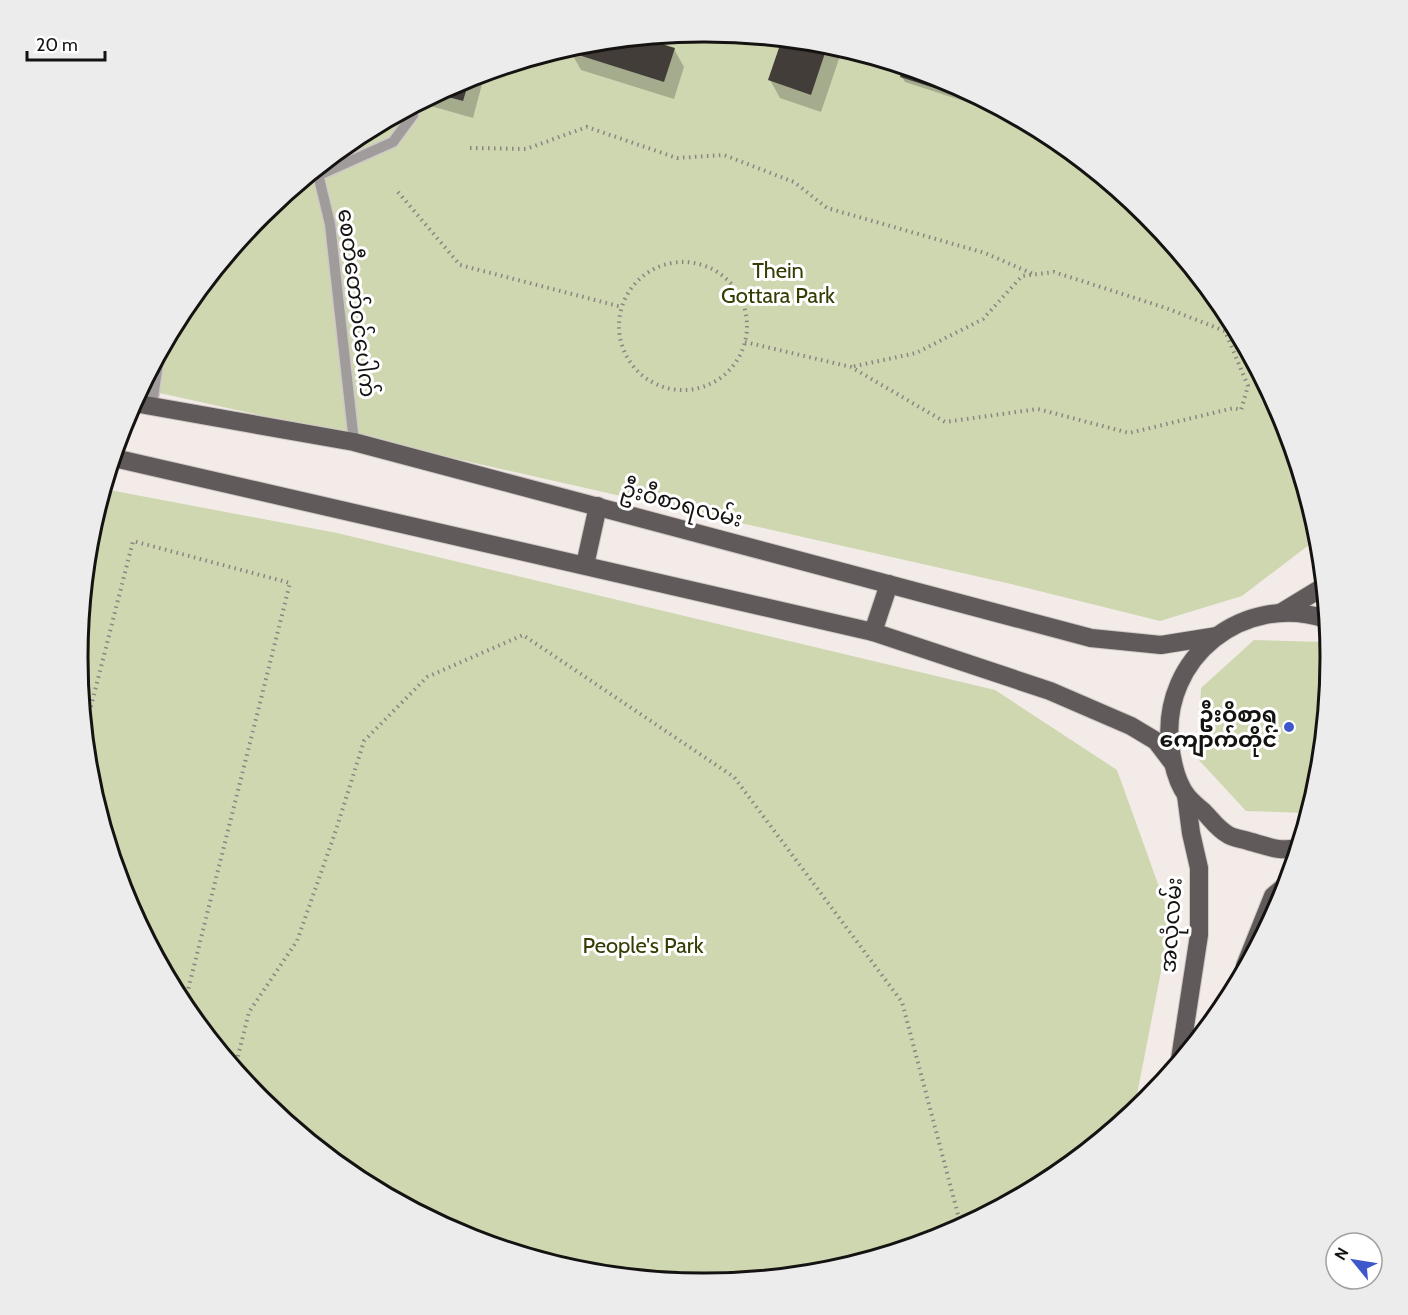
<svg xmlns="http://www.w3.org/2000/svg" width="1408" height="1315" viewBox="0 0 1408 1315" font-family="Cabin,'Noto Sans Myanmar',sans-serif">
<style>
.green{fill:#cfd7b1}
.shadow{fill:#0003}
.building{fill:#433d39}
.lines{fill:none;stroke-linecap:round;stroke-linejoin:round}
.lane-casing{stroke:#cfc8c5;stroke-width:13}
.primary-casing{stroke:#cfc8c5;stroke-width:20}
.path{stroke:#8a8582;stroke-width:4;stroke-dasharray:1.5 4.5;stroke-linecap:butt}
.lane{stroke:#a09c9c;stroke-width:10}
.primary{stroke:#615a5a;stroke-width:18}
.poi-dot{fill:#3e58cb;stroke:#fff;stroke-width:2}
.labels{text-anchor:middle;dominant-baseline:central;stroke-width:6;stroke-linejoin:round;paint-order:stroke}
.park-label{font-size:22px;fill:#353c04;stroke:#fff}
.street-label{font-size:22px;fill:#151311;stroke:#fff}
.poi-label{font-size:22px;font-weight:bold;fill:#151311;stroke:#fff;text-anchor:end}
.rim{fill:none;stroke:#151311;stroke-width:3}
</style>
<rect width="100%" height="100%" fill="#f3ebe7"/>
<g class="green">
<path d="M704,32L826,44L944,79L1052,137L1147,215L1225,310L1282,418L1318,538L1242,596L1160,621L1011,584L395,445L141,389L184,309L262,215L357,137L465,79L582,43Z"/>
<path d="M104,489L337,533L995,690L1117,770L1171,920L1134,1110L1051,1178L943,1236L826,1272L704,1283L582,1271L464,1236L356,1178L261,1100L183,1005L126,897L90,779L78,657L90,535Z"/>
<path d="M1254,640L1324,642L1329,647L1330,658L1318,780L1308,813L1246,811L1198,759L1201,688Z"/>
</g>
<g class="shadow">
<path d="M638,38L674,49L684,67L674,99L581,70L571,52L573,46L582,43Z"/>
<path d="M783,39L826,44L856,53L854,57L841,53L821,112L780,98L770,80Z"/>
<path d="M485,73L473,118L420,103L465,79Z"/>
<path d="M902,77L944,79L1016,118L905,82Z"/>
</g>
<g class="building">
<path d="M642,38L675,48L664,82L569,52L571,47L582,43Z"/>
<path d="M782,39L828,44L811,95L768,80Z"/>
<path d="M904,67L944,79L994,107L900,77Z"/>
<path d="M470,78L463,101L437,94L465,79Z"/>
</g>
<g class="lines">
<g class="lane-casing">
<g id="lane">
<path d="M317,170L330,224L354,442"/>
<path d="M319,175L393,142L413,115"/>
<path d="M152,405L159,356"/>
</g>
</g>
<g class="primary-casing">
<g id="primary">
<path d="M134,403L354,442L1091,638L1161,645L1217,636"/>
<path d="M114,458L873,632L1050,691L1131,726L1156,741L1172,762"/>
<path d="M585,565L598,506"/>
<path d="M1282,612L1323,587"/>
<path d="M873,632L889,584"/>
<path d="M1297,848C1277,852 1268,846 1248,841C1242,839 1232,838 1227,834C1218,829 1211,819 1204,812C1198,807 1192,802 1187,796C1176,782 1172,761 1170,744C1161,657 1244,592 1326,619"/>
<path d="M1245,966L1273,896L1286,885"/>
<path d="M1180,1059L1199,935V868L1191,833L1186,795"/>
</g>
</g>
<g class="path">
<path d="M470,148L526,149L587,127L677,158L724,155L794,182L827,208L985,253L1033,274"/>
<path d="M398,192L460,265L622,307"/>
<circle cx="683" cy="326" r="64"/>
<path d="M745,342L851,367L945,422L1038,409L1129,433L1234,408L1241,410L1248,386L1225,331L1166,308L1054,272L1022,276L983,319L916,353L851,367"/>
<path d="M85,730L133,541L290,583L184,1006"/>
<path d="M235,1068L249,1012L297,941L336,830L364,741L427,677L523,635L734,777L902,1002L961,1226"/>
</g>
<use href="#lane" class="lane"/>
<use href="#primary" class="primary"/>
</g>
<circle class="poi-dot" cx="1289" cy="727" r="6"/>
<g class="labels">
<g class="park-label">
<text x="778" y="270">Thein<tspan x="778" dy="25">Gottara Park</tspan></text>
<text x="643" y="945">People's Park</text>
</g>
<g class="street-label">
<text transform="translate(357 303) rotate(83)">စေတီတော်ဝင်ပေါက်</text>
<text transform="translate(682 504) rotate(15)">ဦးဝီစာရလမ်း</text>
<text transform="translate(1171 925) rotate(-86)">အလုံလမ်း</text>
</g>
<g class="poi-label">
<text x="1277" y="714">ဦးဝိစာရ<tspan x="1277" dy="25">ကျောက်တိုင်</tspan></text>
</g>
</g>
<path d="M0 0H1408V1315H0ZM703 42H705A615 615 0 0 1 1320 657V658A615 615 0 0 1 705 1273H703A615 615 0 0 1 88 658V657A615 615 0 0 1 703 42Z" fill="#ececec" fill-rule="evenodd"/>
<path class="rim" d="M703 42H705A615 615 0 0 1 1320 657V658A615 615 0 0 1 705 1273H703A615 615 0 0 1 88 658V657A615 615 0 0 1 703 42Z"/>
<g transform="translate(1354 1261) rotate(300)"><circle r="28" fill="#ffffff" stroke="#a1a1a0" stroke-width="1.5"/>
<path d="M0-4.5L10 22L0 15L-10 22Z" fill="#3e58cb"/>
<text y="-9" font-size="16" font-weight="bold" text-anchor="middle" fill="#151311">N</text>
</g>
<path d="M27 51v9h78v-9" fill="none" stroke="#151311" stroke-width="3"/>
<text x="36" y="51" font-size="18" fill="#151311" stroke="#ffffff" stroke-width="4.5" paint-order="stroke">20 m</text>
</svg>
